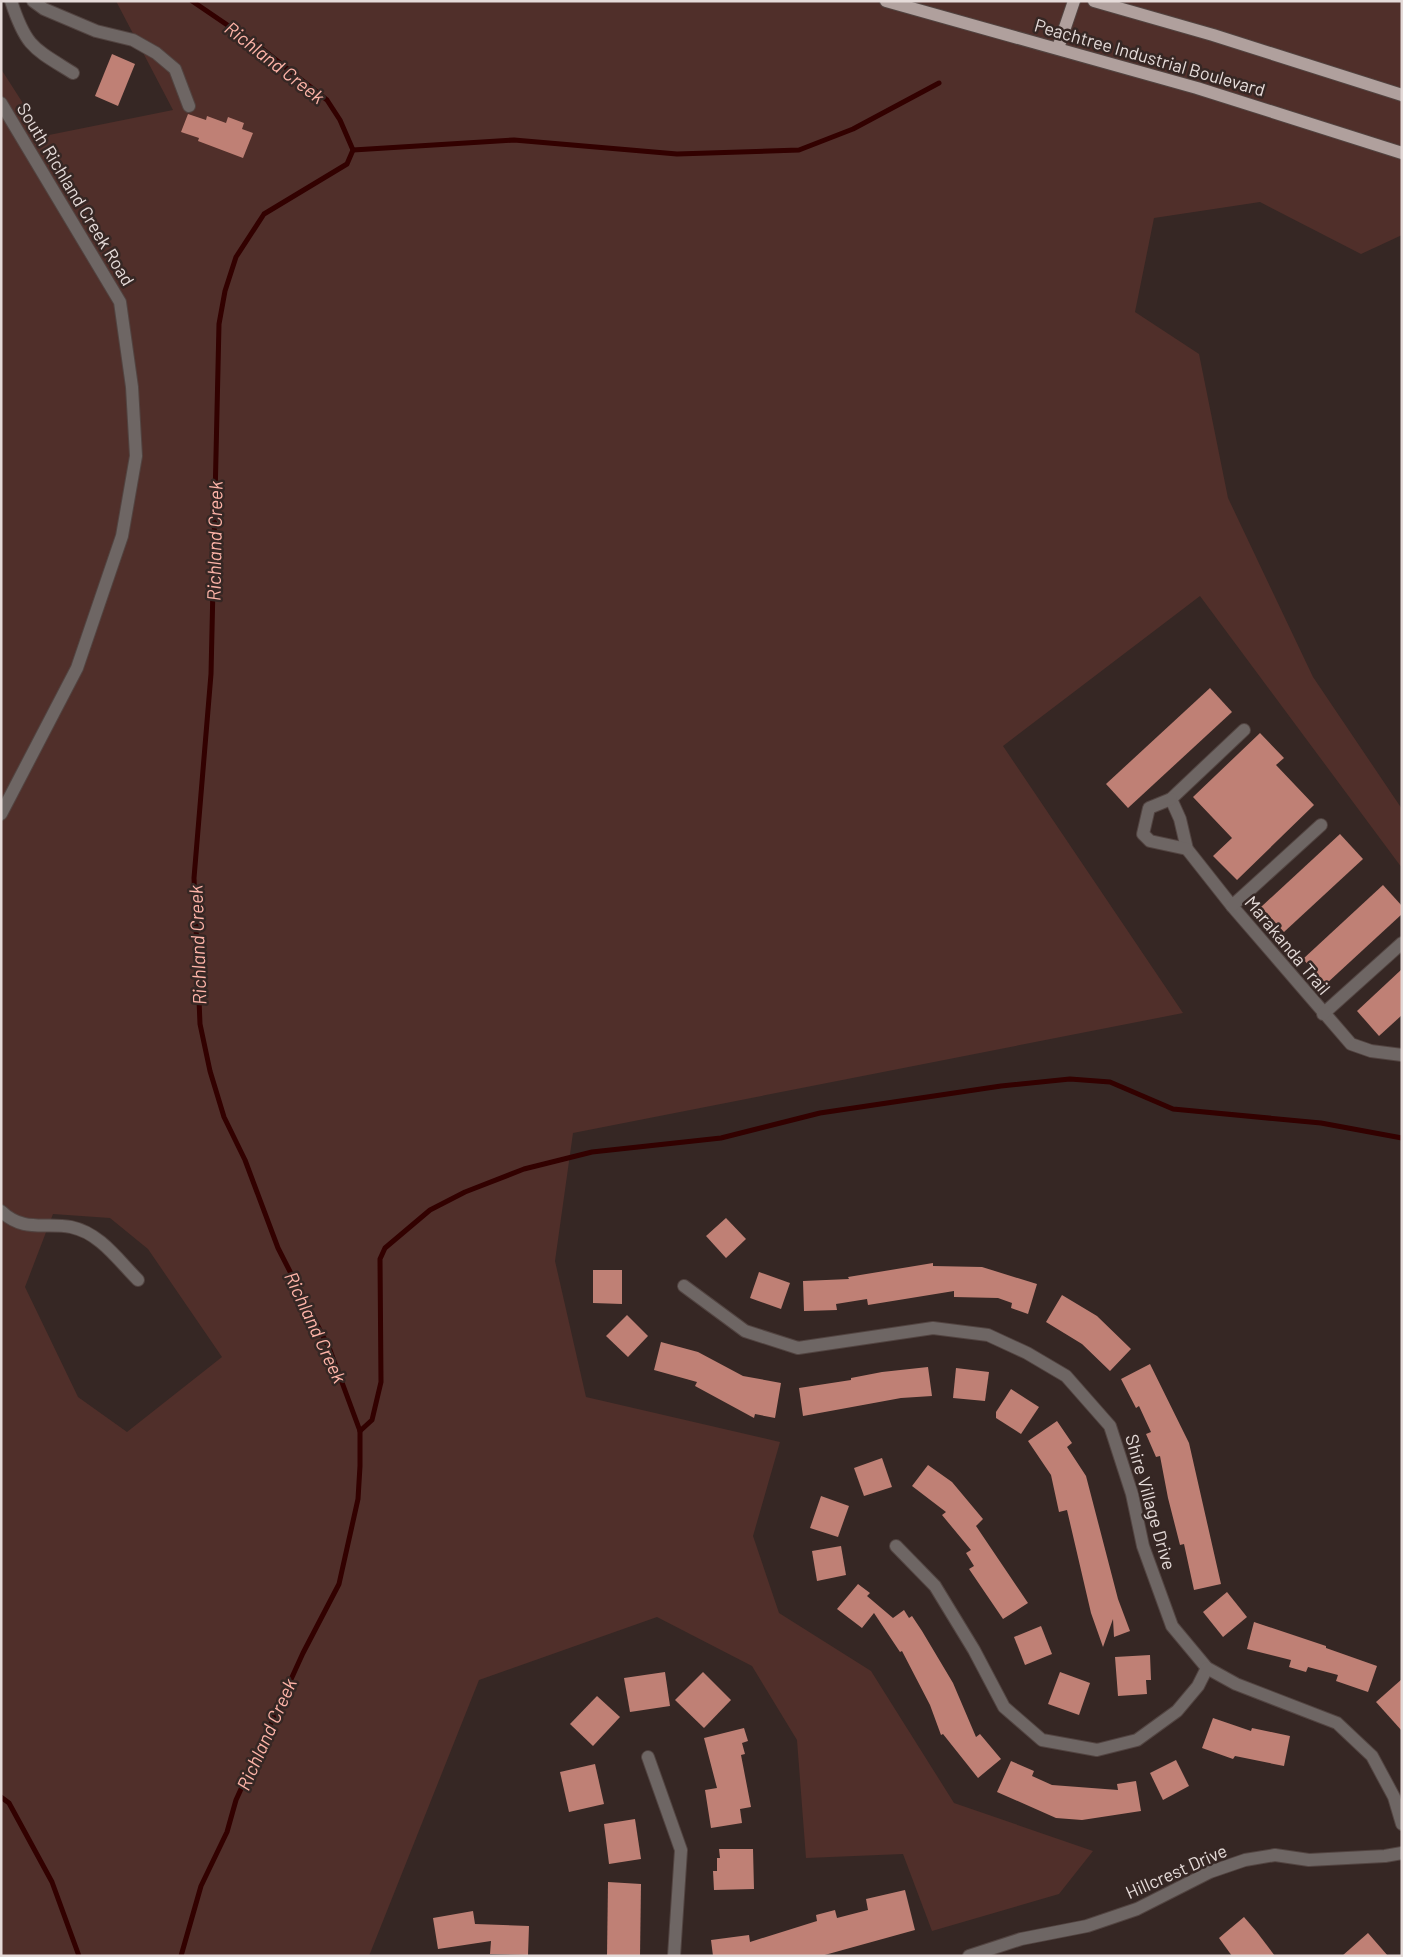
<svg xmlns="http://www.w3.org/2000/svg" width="1403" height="1957" viewBox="0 0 1403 1957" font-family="Barlow,sans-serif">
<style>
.green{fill:#502f2a;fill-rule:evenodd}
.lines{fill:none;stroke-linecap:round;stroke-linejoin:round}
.stream{stroke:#320100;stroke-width:5}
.building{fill:#bf8075}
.minor-casing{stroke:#524441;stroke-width:14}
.major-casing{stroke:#524441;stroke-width:14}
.minor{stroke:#6e6664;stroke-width:12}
.major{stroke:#b0a09d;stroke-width:12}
.labels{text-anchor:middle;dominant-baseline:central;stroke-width:5;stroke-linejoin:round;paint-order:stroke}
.street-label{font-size:18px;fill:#e5dbd9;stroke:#362724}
.water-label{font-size:19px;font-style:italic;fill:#feb4a8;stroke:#362724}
</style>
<rect width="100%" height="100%" fill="#362724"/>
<path class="green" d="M116,1H1402V235L1361,254L1260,202L1154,218L1135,312L1199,354L1228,498L1313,677L1402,809V868L1200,596L1003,746L1183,1013L573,1133L555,1261L586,1397L780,1442L753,1536L779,1613L871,1671L954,1803L1093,1851L1059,1894L932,1931L903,1854L806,1858L797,1740L752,1666L657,1617L479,1680L369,1956H1V69L44,136L173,110ZM53,1214L110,1218L148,1249L222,1357L127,1432L78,1397L25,1287Z"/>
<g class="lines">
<g class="stream">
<path d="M353,150L514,140L677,154L799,150L853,129L939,83"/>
<path d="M360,1431L372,1420L381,1382L380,1259L385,1248L430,1210L465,1192L524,1169L592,1152L721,1138L820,1113L1001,1086L1070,1079L1110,1082L1173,1109L1321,1123L1402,1138"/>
<path d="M1,1797L9,1803L52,1882L79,1956"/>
<path d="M181,1956L201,1886L227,1832L236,1800L303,1653L339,1584L358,1499L360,1466V1431L330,1350L278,1248L245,1160L224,1117L210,1071L200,1024L194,878L211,674L219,324L225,291L236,257L264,214L347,164L353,150L340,120L327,100L261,48L192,1"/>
</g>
</g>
<g class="building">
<path d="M112,54L135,64L118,106L95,96Z"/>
<path d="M188,114L206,120L207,116L226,123L228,117L244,123L242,129L253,133L243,158L198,141L199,138L181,132Z"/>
<path d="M1210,688L1232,712L1128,808L1106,784Z"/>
<path d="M1260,733L1284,758L1276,765L1314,805L1237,880L1213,856L1232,838L1193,797Z"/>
<path d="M1340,834L1363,859L1284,932L1261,907Z"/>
<path d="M1383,885L1402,906V914L1326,984L1303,959Z"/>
<path d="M1402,969V1015L1379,1036L1357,1011Z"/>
<path d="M726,1218L746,1239L726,1258L706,1236Z"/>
<path d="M933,1263V1266L982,1267L1037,1284L1028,1314L1011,1308L1012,1303L998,1298L954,1297V1291L868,1305L867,1299L836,1304L837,1310L804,1311L803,1281L849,1279L848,1277Z"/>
<path d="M593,1270H622V1304L593,1303Z"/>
<path d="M759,1272L790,1283L781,1309L750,1298Z"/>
<path d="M1062,1295L1097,1316L1131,1349L1110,1371L1082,1344L1046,1322Z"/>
<path d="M627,1315L648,1336L628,1357L606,1336Z"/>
<path d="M661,1342L698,1352L743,1376L781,1383L775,1418L755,1414L754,1418L695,1386L697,1382L654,1370Z"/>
<path d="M1150,1364L1189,1443L1221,1584L1194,1590L1184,1544L1180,1545L1168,1498L1160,1456L1156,1457L1146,1434L1151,1432L1139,1406L1136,1408L1121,1379Z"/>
<path d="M928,1367L932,1396L901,1398L803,1416L799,1388L851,1380V1378L882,1372Z"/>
<path d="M956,1368L989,1372L985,1401L953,1398Z"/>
<path d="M1011,1389L1039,1407L1021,1434L996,1418V1412Z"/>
<path d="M1057,1421L1072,1443L1067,1447L1086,1476L1118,1599L1130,1631L1114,1637L1113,1619L1103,1647L1091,1613L1067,1510L1059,1512L1051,1475L1028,1441Z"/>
<path d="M882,1458L892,1487L864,1496L854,1468Z"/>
<path d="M928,1465L952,1482L983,1519L976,1526L1028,1603L1003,1619L969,1569L974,1566L966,1553L971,1550L942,1515L946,1512L912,1486Z"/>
<path d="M821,1496L849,1506L838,1537L810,1528Z"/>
<path d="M841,1546L846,1575L817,1581L812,1551Z"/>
<path d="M858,1584L870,1593L867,1596L893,1618L904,1610L909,1618L912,1616L922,1631L953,1683L976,1737L980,1734L1001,1759L978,1778L943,1734L941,1735L930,1705L902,1651L900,1652L874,1613L862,1628L837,1609Z"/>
<path d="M1227,1592L1247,1617L1223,1637L1203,1612Z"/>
<path d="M1254,1622L1326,1646V1648L1377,1666L1368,1692L1336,1681L1338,1675L1308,1667L1306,1672L1289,1667L1291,1660L1247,1649Z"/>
<path d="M1041,1626L1052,1654L1025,1665L1014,1637Z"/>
<path d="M1150,1655L1151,1680H1146L1147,1694L1118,1696L1115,1657Z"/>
<path d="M665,1672L670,1706L630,1712L624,1678Z"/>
<path d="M703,1672L731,1700L704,1728L675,1700Z"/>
<path d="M1060,1672L1090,1683L1079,1715L1048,1704Z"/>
<path d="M1402,1679V1731L1376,1702Z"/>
<path d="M597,1696L620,1717L593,1746L570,1724Z"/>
<path d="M1213,1718L1251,1731L1252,1728L1290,1736L1284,1766L1235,1756L1233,1759L1202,1748Z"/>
<path d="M744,1728L748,1741L742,1743L745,1754L741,1755L751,1807L740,1809L742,1823L711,1828L705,1790L717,1788L704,1738Z"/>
<path d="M1176,1760L1189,1786L1163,1800L1150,1773Z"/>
<path d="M1011,1761L1034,1771L1032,1776L1052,1785L1118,1790L1117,1784L1136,1781L1141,1811L1082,1820L1056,1818L997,1792Z"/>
<path d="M595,1764L604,1804L569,1812L560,1772Z"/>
<path d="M635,1819L641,1859L609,1864L604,1824Z"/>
<path d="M719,1849H753L754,1889L714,1890L713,1871H717V1858H720Z"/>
<path d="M608,1882L641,1884L640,1956H607Z"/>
<path d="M905,1890L915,1930L821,1956H713L711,1940L749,1935L750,1942L817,1921L816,1915L835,1910L837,1918L868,1910L866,1899Z"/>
<path d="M473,1911L475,1924L529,1926L528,1955L490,1954L491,1941L438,1949L433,1918Z"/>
<path d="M1244,1917L1256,1931L1275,1956H1232L1219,1938Z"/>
<path d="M1368,1933L1388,1956H1342Z"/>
</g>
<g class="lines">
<g class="minor-casing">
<g id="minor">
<path d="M11,1C26,47 33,48 73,73"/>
<path d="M33,1L44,9L96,31L133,40L156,53L175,69L189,106"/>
<path d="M1,103L120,302L132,387L136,456L122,536L77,668L1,814"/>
<path d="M1244,730L1171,799L1180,819L1187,849L1232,906L1351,1044L1371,1051L1402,1055"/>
<path d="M1171,799L1149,808L1143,834L1150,841L1187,849"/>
<path d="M1232,906L1321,825"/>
<path d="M1323,1014L1402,943"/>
<path d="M1,1211C24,1233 45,1222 71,1227C100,1233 118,1260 138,1280"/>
<path d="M684,1286L745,1331L798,1348L933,1328L988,1335L1027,1353L1066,1376L1110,1426L1132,1494L1143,1546L1172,1626L1207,1668L1236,1684L1337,1723L1372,1756L1394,1797L1402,1824"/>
<path d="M896,1546L935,1586L974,1650L1004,1707L1042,1740L1097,1750L1137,1740L1177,1711L1198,1686L1207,1668"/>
<path d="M648,1757L681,1850L674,1956"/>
<path d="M969,1956L1021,1939L1087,1926L1137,1909L1210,1872L1245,1860L1275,1855L1309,1860L1385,1856L1402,1853"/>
</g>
</g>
<g class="major-casing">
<g id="major">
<path d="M886,1L1197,88L1402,153"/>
<path d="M1094,1L1213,35L1402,95"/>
<path d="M1058,48L1074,1"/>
</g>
</g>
<use href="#minor" class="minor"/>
<use href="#major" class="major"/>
</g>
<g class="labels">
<g class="street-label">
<text transform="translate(1150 57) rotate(16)">Peachtree Industrial Boulevard</text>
<text transform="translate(76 194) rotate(59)">South Richland Creek Road</text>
<text transform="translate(1288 945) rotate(50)">Marakanda Trail</text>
<text transform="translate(1151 1502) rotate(74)">Shire Village Drive</text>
<text transform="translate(1176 1871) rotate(-24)">Hillcrest Drive</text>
</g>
<g class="water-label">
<text transform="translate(275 62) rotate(38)">Richland Creek</text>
<text transform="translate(214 541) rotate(-89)">Richland Creek</text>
<text transform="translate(197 945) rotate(-92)">Richland Creek</text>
<text transform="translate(316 1327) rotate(65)">Richland Creek</text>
<text transform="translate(266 1734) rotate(-66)">Richland Creek</text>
</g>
</g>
<rect width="1403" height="1957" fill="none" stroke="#e5dbd9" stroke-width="5"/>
</svg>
